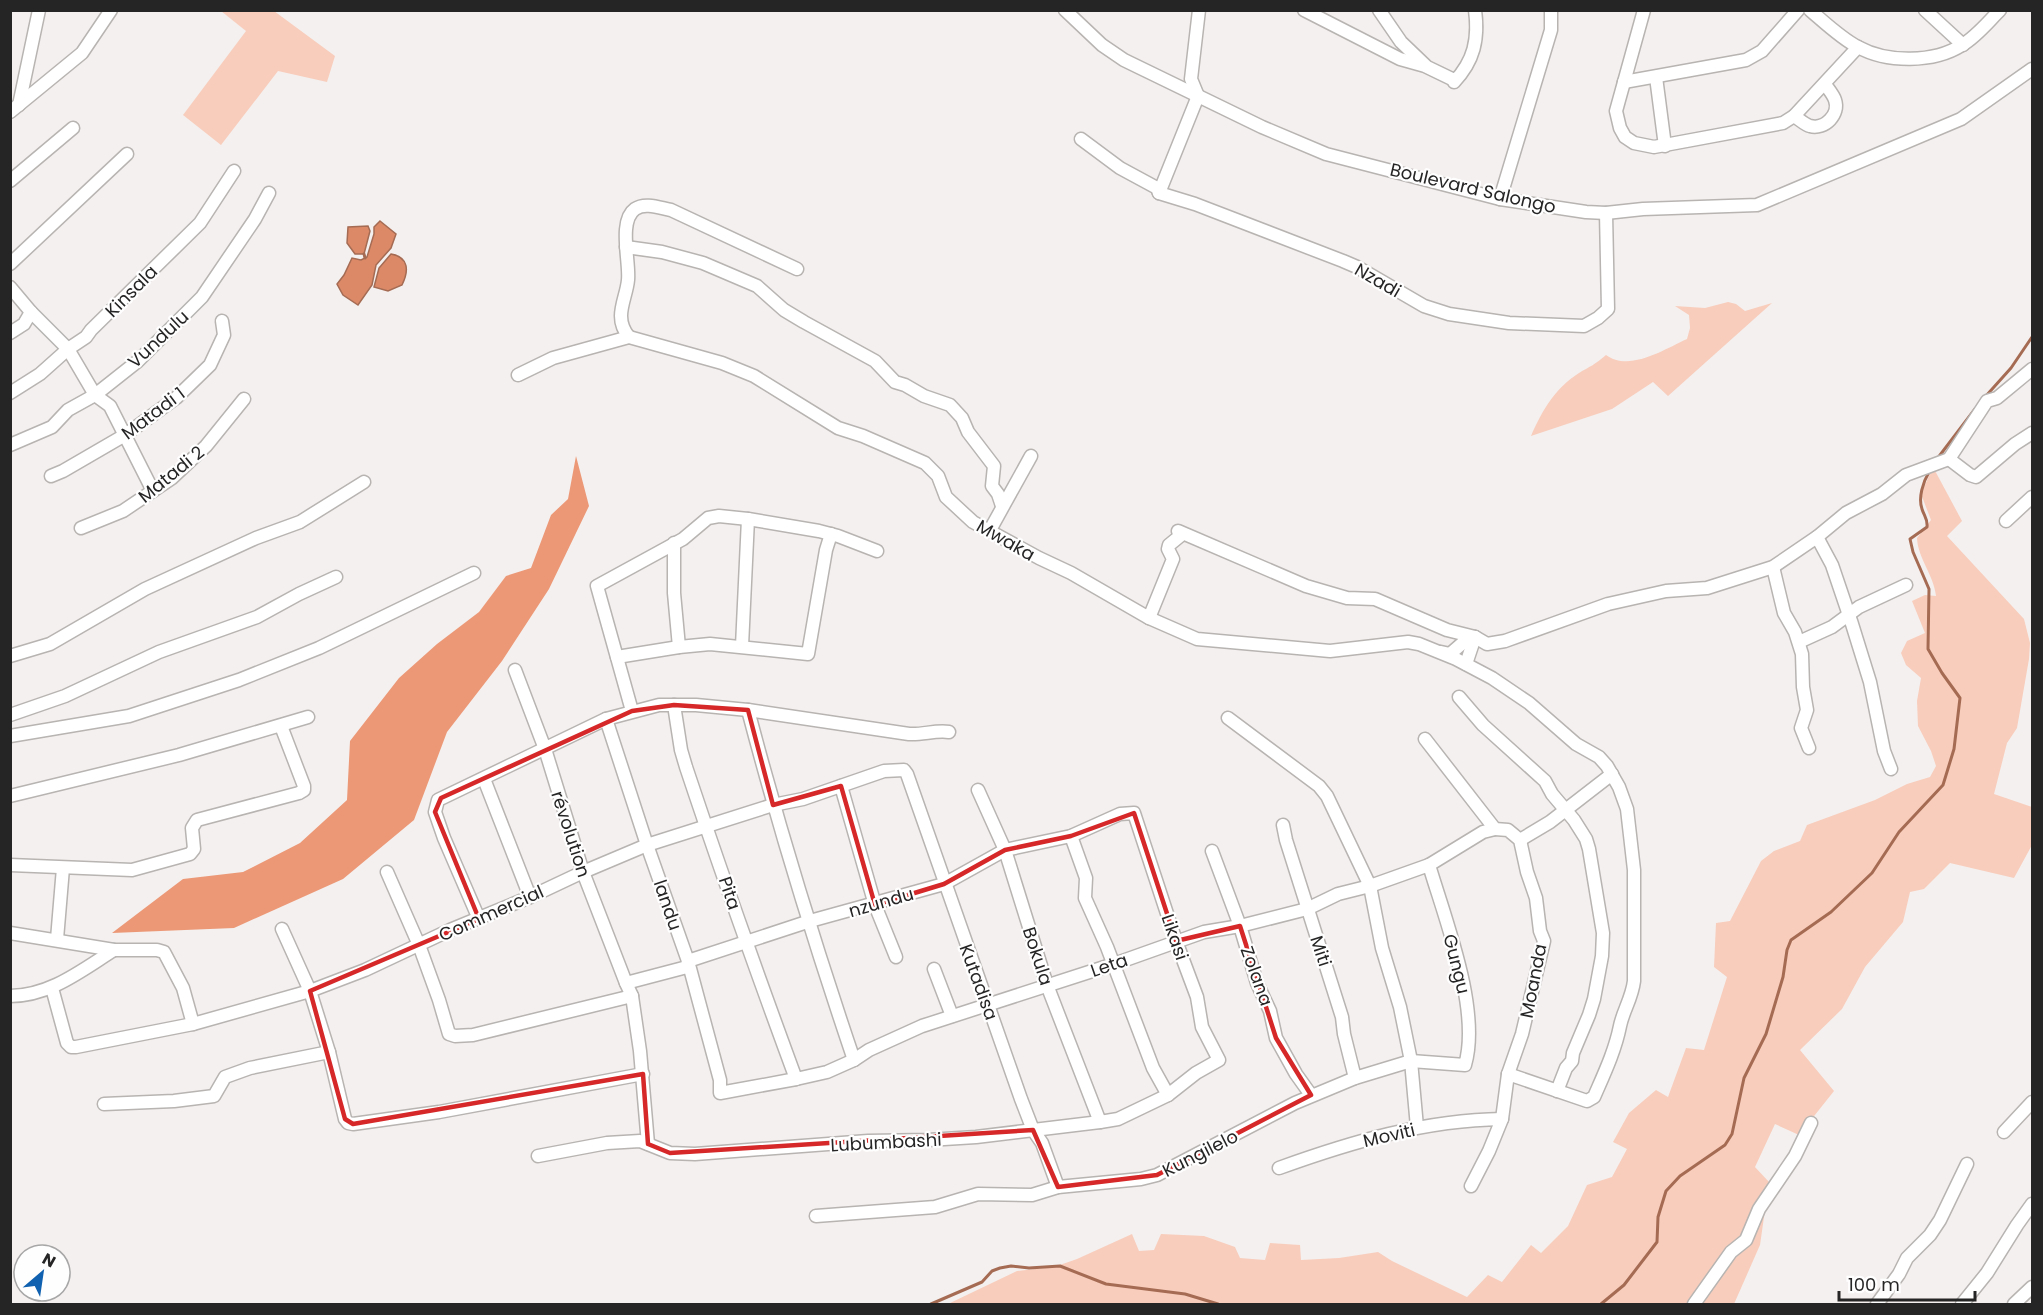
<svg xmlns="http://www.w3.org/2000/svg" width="2043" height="1315" viewBox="0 0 2043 1315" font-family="Poppins,sans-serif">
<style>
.green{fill:#f8cdbc}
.forest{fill:#ec9876}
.water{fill:#db8967;stroke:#a56b53;stroke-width:1.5}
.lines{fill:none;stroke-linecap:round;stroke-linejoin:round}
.stream{stroke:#a56b53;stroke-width:3}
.minor-casing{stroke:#b7b4b2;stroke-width:15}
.minor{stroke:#fff;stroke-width:12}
.marked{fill:none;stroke:#d62828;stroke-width:4.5;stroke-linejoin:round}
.labels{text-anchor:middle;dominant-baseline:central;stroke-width:4.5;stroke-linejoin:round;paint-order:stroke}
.street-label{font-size:18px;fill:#262525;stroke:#fffefe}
</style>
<rect width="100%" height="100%" fill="#f4f0ef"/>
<g class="green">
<path d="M221,11H274L335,56L327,82L278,71L221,145L183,115L246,31Z"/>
<path d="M1728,302L1736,304L1745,311L1772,303L1668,396L1653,382L1612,409L1531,436C1542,411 1555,388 1579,373C1589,367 1596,364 1606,355C1629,372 1663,350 1687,339L1690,328L1689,315L1675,306L1705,308Z"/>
<path d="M1933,467L1962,521L1947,536L2024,619L2030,643L2029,659L2017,728L2007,743L1994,794L2032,807V845L2014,878L1950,863L1924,889L1910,892L1903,922L1865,967L1842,1009L1800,1050L1834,1091L1799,1135L1775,1124L1755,1167L1769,1182L1760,1245L1734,1304H948L1017,1271L1054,1267L1077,1259L1132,1234L1139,1251L1154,1250L1161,1234L1204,1236L1235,1247L1240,1258L1265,1260L1270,1243L1300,1245L1301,1260L1339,1258L1378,1252L1392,1261L1467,1297L1488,1275L1502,1282L1531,1245L1541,1253L1568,1226L1587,1185L1612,1177L1627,1149L1613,1142L1629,1113L1656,1090L1668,1097L1686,1048L1704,1050L1727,977L1714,967L1716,923L1730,921L1761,861L1774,851L1800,841L1807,825L1875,800L1907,784L1930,777L1936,766L1931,751L1918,726L1917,701L1921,678L1906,665L1901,653L1907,641L1925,633L1912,601L1925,595L1936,596C1934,575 1918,559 1917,538L1931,520L1921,494Z"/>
</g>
<path class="forest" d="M576,456L589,506L549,589L502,661L447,732L414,820L343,879L234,928L112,933L183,879L243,872L300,843L347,800L350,741L399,678L437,644L479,612L506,576L531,568L551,515L568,499Z"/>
<g class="water">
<path d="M380,221L396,234L391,248L376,265L372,285L358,305L343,295L337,284L344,275L352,258L361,260L367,257L374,234V227Z"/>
<path d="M368,226L370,231L364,254H355L347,243L348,227Z"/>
<path d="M391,254C409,257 409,271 402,285L388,291L374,287L379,268Z"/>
</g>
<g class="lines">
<g class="stream">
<path d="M364,254L365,258"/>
<path d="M1985,397L2011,368L2032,337"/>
<path d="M1937,459L1975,409"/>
<path d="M931,1304L982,1282L992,1271L1000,1268L1011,1266L1029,1268L1060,1266L1106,1284L1185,1294L1218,1304"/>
<path d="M1601,1304L1624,1285L1657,1242L1658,1217L1666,1191L1680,1176L1725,1145L1732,1134L1744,1078L1766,1034L1783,977L1787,950L1791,940L1831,912L1872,873L1899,832L1943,785L1954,749L1960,698L1942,673L1928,649L1929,589L1913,552L1910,539L1927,527C1928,519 1924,516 1922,509C1918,498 1923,482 1929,472"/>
</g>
<g class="minor-casing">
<g id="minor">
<path d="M1065,10L1102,45L1124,60L1262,127L1326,154L1500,199L1586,212L1606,213L1643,209L1757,205L1961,119L2032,69"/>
<path d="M1199,10L1191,79L1198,96L1159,193L1195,204L1343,261L1357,267L1424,306L1449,314L1509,323L1584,326L1598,318L1608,309L1606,213"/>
<path d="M1304,10L1400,59L1425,66L1454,80V82C1474,61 1479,39 1475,10"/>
<path d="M1379,10L1401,42L1425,65"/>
<path d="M1644,10L1616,111L1620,128L1625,137L1634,143L1654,147L1783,123L1794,116L1858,47"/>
<path d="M1810,10C1824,22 1842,39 1858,47C1887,63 1934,63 1962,45C1976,37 1988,22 2000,10"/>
<path d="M1925,10L1963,45"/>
<path d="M1656,77L1665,146"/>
<path d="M1624,82L1746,60L1762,51L1798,10"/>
<path d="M19,105L39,10"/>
<path d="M10,112L82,53L111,10"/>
<path d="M1794,116C1799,119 1805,125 1810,126C1825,130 1840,114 1835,100C1833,94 1828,89 1825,84"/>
<path d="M1081,139L1120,168L1157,188L1159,193"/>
<path d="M10,181L73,128"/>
<path d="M1500,199L1551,30V10"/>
<path d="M626,247L662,252L703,263L757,286L784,310L804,322L875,361L895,382L905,385L924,396L950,405L962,418L968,432L994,466L992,486L998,494L1002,506"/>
<path d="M10,264L127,154"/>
<path d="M10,287L31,312L68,349L95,395L110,406L153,491"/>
<path d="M10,333L24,324L31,312"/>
<path d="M629,337C624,331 621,325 621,316C621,304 627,292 628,280C630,262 618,221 635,209C645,202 660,208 671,210L797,269"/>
<path d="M518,375L553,358L629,337L722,363L754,376L838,428L863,436L925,463L938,476L946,497L973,522L1039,558L1071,573L1149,618L1197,639L1330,651L1408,642L1419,644L1456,659L1492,678L1529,703L1576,744L1599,757L1607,766L1619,787L1627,809L1634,870V981C1632,998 1623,1011 1620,1026C1615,1051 1604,1074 1594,1097L1587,1101L1508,1074"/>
<path d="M10,393L40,374L68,349L86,337L91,330L200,223L234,171"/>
<path d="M10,445L52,427L68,410L95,395L138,361L202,297L255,219L269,193"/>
<path d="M1949,459L1970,475L1976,477L2015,444L2032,433"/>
<path d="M51,476L63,471L125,435L176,398L210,365L224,335L222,321"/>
<path d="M2006,521L2032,497"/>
<path d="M81,528L123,511L172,478L206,446L244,399"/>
<path d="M990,530L1031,456"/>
<path d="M1817,537L1832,565L1852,624L1870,682L1884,751L1891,769"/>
<path d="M674,543V593L679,647"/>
<path d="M1773,567L1784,613L1795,632L1802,654L1803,687L1807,710L1801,728L1809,748"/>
<path d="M1149,618L1173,559L1168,549L1169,545L1180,536L1178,531L1306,586L1347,598L1375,599L1447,630L1475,637L1487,644L1505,641L1608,604L1666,591L1707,588L1773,567L1817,537L1846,513L1882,494L1906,475L1949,459L1987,401L1997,398L2032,369"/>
<path d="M1799,642L1832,627L1859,607L1906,585"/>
<path d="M742,646L748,519"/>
<path d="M1441,652L1450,654L1465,641L1475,637"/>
<path d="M10,656L50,644L145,589L256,538L300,522L364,482"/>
<path d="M617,657L679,647L710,644L808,654L826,550L831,534"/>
<path d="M1466,664L1475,637"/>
<path d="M515,670L545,749L583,872L626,983L632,996L640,1051L648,1144"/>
<path d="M1459,697L1483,725L1545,781L1552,794L1574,820L1586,839L1589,849L1603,933L1602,956L1594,999L1589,1015L1573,1053L1572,1061L1566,1068L1557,1091"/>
<path d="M674,705L681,750L686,767C721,872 758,976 796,1079"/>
<path d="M748,710C779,828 815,945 854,1060"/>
<path d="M632,711L597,586L683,539L708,518L719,516L748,519L819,531L838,536L877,551"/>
<path d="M10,715L65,696L159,652L257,617L299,594L336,577"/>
<path d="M1228,718L1319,786L1327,796L1370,886L1382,948L1400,1007L1411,1061L1417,1127"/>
<path d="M606,719L647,845L688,961L720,1080V1093L796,1079L827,1072L854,1060L869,1050L922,1026L1114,964L1204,932L1240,926L1307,909L1338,894L1370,886L1429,865L1483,832L1495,829"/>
<path d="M10,736L129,716L239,680L319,648L474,573"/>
<path d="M1425,739L1495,829L1508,830L1520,840L1527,872L1536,898L1540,931L1544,941L1522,1034L1508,1074L1502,1119L1489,1151L1471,1186"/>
<path d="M484,779L530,897"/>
<path d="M841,786L875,905L896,957"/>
<path d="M978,790L1005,850L1047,985L1100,1122"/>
<path d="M10,796L179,755L308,717"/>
<path d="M1283,825L1286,840L1342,1017L1344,1034L1355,1078"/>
<path d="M1071,836L1086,878L1085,898L1107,947L1153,1068L1168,1095"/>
<path d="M1520,840L1550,822L1612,774"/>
<path d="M1212,851L1240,926L1257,983L1270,1011L1276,1038L1296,1074L1311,1095"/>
<path d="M10,865L132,870L190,854L194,849L192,828L197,820L299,793L304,790V786L281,726"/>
<path d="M387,872L419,945L439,1000L449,1034L455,1036L473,1035L632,996"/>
<path d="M479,919L444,838L435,812L438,800L606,719L659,705H696L748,710L909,734C923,735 935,730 949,732"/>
<path d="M282,929L310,991L329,1052L345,1119L348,1123L353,1124L439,1112L643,1074"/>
<path d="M10,933L114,950H157L164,952L183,988L193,1024"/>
<path d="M57,939L63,868"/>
<path d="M934,969L952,1016"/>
<path d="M52,988L67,1043L71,1047H76L193,1024L310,991L365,970L450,930L530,897L583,872L647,845L773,805L803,799L884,771L904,770L907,774L1021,1099L1033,1130L1042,1143L1058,1187"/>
<path d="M10,996C50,996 82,970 114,950"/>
<path d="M104,1104L174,1101L214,1096L225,1077L250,1068L329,1052"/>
<path d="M2004,1132L2032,1102"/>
<path d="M538,1156L607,1143L640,1141L670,1153L695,1154L868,1141L928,1140L976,1137L1100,1122L1118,1119L1168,1095L1196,1073L1219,1060L1202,1027L1197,997L1176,941L1134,813L1120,814L1071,836L1005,850L944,884L810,921L688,961L687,967L626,983"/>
<path d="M1279,1168C1351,1142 1425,1120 1502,1119"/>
<path d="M816,1216L935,1207L978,1194L1032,1195L1058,1187L1141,1179L1157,1175L1295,1103L1355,1078L1411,1061L1465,1065C1481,1010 1445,919 1429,865"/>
<path d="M1694,1304L1731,1252L1746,1240L1759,1209L1795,1156L1811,1123"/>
<path d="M1877,1304L1899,1274L1907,1258L1930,1235L1940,1220L1967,1164"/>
<path d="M1962,1304L1987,1273L2017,1225L2032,1204"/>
<path d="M2014,1304L2032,1287"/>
</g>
</g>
<use href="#minor" class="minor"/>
</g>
<path class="marked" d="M674,705L748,710L773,805L841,786L875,905L944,884L1005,850L1071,836L1134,813L1176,941L1240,926L1276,1038L1311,1095L1157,1175L1058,1187L1033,1130L670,1153L648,1144L643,1074L353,1124L345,1119L310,991L479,919L435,812L441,798L632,711Z"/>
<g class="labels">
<g class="street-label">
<text transform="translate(1473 188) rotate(13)">Boulevard Salongo</text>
<text transform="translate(1378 280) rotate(30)">Nzadi</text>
<text transform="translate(131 291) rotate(-45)">Kinsala</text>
<text transform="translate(158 339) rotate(-43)">Vundulu</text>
<text transform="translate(153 413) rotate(-37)">Matadi 1</text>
<text transform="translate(171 474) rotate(-39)">Matadi 2</text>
<text transform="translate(1006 540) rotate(30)">Mwaka</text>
<text transform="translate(571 834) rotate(72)">révolution</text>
<text transform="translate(730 893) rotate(71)">Pita</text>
<text transform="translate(881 902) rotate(-16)">nzundu</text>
<text transform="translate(668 905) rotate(71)">landu</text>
<text transform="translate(491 913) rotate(-24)">Commercial</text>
<text transform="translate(1175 937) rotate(71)">Likasi</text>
<text transform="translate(1321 951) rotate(72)">Miti</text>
<text transform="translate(1038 956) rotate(72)">Bokula</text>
<text transform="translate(1457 964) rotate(76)">Gungu</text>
<text transform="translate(1109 965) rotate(-19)">Leta</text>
<text transform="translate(1257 976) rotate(70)">Zolana</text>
<text transform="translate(1533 981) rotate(-79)">Moanda</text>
<text transform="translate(979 982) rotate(70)">Kutadisa</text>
<text transform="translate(1389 1135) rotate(-13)">Moviti</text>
<text transform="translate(886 1142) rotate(-3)">Lubumbashi</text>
<text transform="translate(1200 1153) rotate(-27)">Kungilelo</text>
</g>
</g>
<rect width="2043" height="1315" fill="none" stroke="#262525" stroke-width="24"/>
<g transform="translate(42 1273) rotate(29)"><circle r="28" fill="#fffefe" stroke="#a8a7a7" stroke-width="1.5"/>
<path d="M0-4.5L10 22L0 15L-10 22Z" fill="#1061af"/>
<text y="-9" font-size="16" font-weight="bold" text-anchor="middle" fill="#262525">N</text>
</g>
<path d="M1839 1291v9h136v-9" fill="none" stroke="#262525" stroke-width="3"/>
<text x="1848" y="1291" font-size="18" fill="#262525" stroke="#fffefe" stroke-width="4.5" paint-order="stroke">100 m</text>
</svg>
